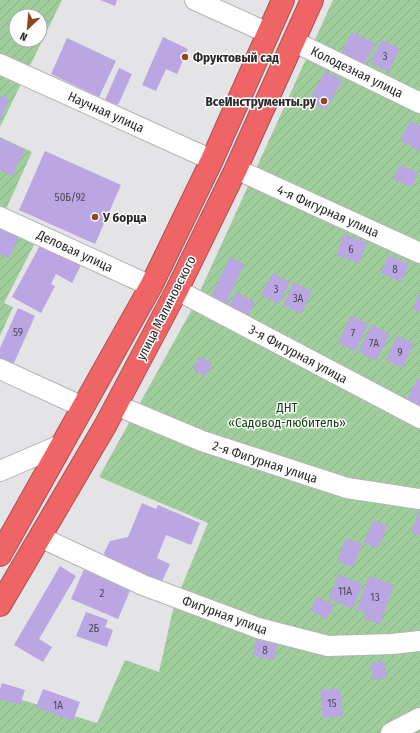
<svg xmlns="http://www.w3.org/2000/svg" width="420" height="733" viewBox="0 0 420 733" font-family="'Fira Sans Condensed',sans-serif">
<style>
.garden{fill:url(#garden-furrows);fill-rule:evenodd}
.building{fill:#baa6e3}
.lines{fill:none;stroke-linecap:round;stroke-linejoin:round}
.minor-casing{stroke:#b4b4b7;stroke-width:22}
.highway-casing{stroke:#aa5050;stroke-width:24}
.minor{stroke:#fff;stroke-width:20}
.highway{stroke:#ef6565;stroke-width:22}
.poi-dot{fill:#8b481a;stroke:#fff;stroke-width:1.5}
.labels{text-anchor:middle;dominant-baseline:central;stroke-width:3;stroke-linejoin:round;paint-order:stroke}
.number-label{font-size:11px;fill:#4d4858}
.poi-label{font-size:13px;font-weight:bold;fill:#29292a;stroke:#fff;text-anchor:start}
.street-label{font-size:13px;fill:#29292a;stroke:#fff}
.park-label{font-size:13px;fill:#134413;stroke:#fff}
</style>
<defs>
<pattern id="garden-furrows" width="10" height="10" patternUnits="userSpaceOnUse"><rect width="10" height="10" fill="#9fcd9c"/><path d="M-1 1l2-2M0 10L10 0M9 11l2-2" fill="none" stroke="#89b087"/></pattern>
</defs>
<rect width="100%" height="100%" fill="#e4e4e7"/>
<g class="garden">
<path d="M0,0H62L0,127ZM16,16H40V40H16Z"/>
<path d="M333,0H420V733H0V693L97,723L125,660L159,672L174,605L208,523L99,477L191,311Z"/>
<path d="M0,137L32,152L1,220L38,237L4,303L13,307L0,336Z"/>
</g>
<g class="building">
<path d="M100,0H117L115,6Z"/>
<path d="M352,32L375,43L363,67L340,56Z"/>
<path d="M163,37L188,49L177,74L166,69L156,91L142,85Z"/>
<path d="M67,38L116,61L99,97L51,74Z"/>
<path d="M382,40L400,49L388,72L370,62Z"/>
<path d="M119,68L132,74L118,105L105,100Z"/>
<path d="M325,71L342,80L326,110L309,101Z"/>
<path d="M0,95L9,99L0,120Z"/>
<path d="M410,121L420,126V151L400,140Z"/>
<path d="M0,138L25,150L12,176L0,170Z"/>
<path d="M45,151L121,185L95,244L19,210Z"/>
<path d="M399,165L418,173L412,187L393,179Z"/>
<path d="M0,228L19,236L9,258L0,254Z"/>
<path d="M344,234L367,243L359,263L336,255Z"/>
<path d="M43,240L83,261L72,283L56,274L51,284L55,286L41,313L12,297Z"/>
<path d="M389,255L409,265L401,282L381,273Z"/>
<path d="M230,257L244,264L224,308L209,301Z"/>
<path d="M273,273L290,282L279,304L261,295Z"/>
<path d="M294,282L312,291L301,314L283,305Z"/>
<path d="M420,291V312L413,309Z"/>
<path d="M236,292L255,302L247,318L228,308Z"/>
<path d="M18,308L35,316L13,365L0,359V348Z"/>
<path d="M351,316L368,324L355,351L338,343Z"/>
<path d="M372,325L390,334L376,361L358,352Z"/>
<path d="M397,336L414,344L402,368L386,360Z"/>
<path d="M199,357L212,363L206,376L193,370Z"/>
<path d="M418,378L420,379V411L405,403Z"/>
<path d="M142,503L156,509L158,505L200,523L191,545L166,535L157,558L170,564L160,586L112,566L104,553L110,541L128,537Z"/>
<path d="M420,509V535L411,533Z"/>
<path d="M373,520L387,526L378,548L364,543Z"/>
<path d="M346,538L362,544L353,567L337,561Z"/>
<path d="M60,566L76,576L39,639L52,647L43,662L14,645Z"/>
<path d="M85,567L132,586L118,619L71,599Z"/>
<path d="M339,574L363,585L352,609L328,598Z"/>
<path d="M369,576L394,585L380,624L364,619L367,613L357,610Z"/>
<path d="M317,597L334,605L327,619L310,610Z"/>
<path d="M86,612L108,620L105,627L113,630L107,647L76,636Z"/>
<path d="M256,640L277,644L274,660L253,656Z"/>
<path d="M384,661L387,678L373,680L371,663Z"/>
<path d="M2,683L25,690L20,705L0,699V689Z"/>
<path d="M43,689L80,702L73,721L36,707Z"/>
<path d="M340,689L343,716L323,718L320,690Z"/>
</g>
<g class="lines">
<g class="minor-casing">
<g id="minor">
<path d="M195,0L268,33"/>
<path d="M293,41L420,103"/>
<path d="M0,64L212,160"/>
<path d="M236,169L420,253"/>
<path d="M0,217L151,286"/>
<path d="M177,290L420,418"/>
<path d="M0,369L83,407"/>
<path d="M116,405L202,441L347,488L420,499"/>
<path d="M0,471L63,444"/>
<path d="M40,537L143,585L258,628L328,646L392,644L420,641"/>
<path d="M391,733L420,718"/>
</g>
</g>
<g class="highway-casing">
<g id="highway">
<path d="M0,555L151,286L212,160L283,0"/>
<path d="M0,605L105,426L177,290L236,169L312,0"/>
</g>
</g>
<use href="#minor" class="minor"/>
<use href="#highway" class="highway"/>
</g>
<g class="poi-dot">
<circle cx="185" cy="57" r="4"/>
<circle cx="324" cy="101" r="4"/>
<circle cx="95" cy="217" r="4"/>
</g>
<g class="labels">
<g class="number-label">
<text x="385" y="56">3</text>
<text x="70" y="197">50Б/92</text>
<text x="351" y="249">6</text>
<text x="395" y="269">8</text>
<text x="276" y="289">3</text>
<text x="298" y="298">3А</text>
<text x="18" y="332">59</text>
<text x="353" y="333">7</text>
<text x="374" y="343">7А</text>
<text x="400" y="352">9</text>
<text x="345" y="591">11А</text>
<text x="102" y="593">2</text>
<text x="375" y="597">13</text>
<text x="94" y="628">2Б</text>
<text x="265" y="650">8</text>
<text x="332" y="703">15</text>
<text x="58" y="705">1А</text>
</g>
<g class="poi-label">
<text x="193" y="57">Фруктовый сад</text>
<text x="316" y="101" text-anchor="end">ВсеИнструменты.ру</text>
<text x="103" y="217">У борца</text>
</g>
<g class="street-label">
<text transform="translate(357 72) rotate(26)">Колодезная улица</text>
<text transform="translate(106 112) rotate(24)">Научная улица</text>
<text transform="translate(328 211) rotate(24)">4-я Фигурная улица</text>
<text transform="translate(75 251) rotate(25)">Деловая улица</text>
<text transform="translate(166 308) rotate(-63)">улица Малиновского</text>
<text transform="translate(298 354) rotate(28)">3-я Фигурная улица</text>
<text transform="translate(265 462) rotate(18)">2-я Фигурная улица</text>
<text transform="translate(225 615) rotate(20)">Фигурная улица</text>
</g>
<g class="park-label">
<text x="287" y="407">ДНТ<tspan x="287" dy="15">«Садовод-любитель»</tspan></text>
</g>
</g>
<g transform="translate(28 28) rotate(206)"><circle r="19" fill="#ffffff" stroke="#a9a9aa"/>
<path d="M0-3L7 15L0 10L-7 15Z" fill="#8b481a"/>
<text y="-6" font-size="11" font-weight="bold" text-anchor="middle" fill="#29292a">N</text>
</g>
</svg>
